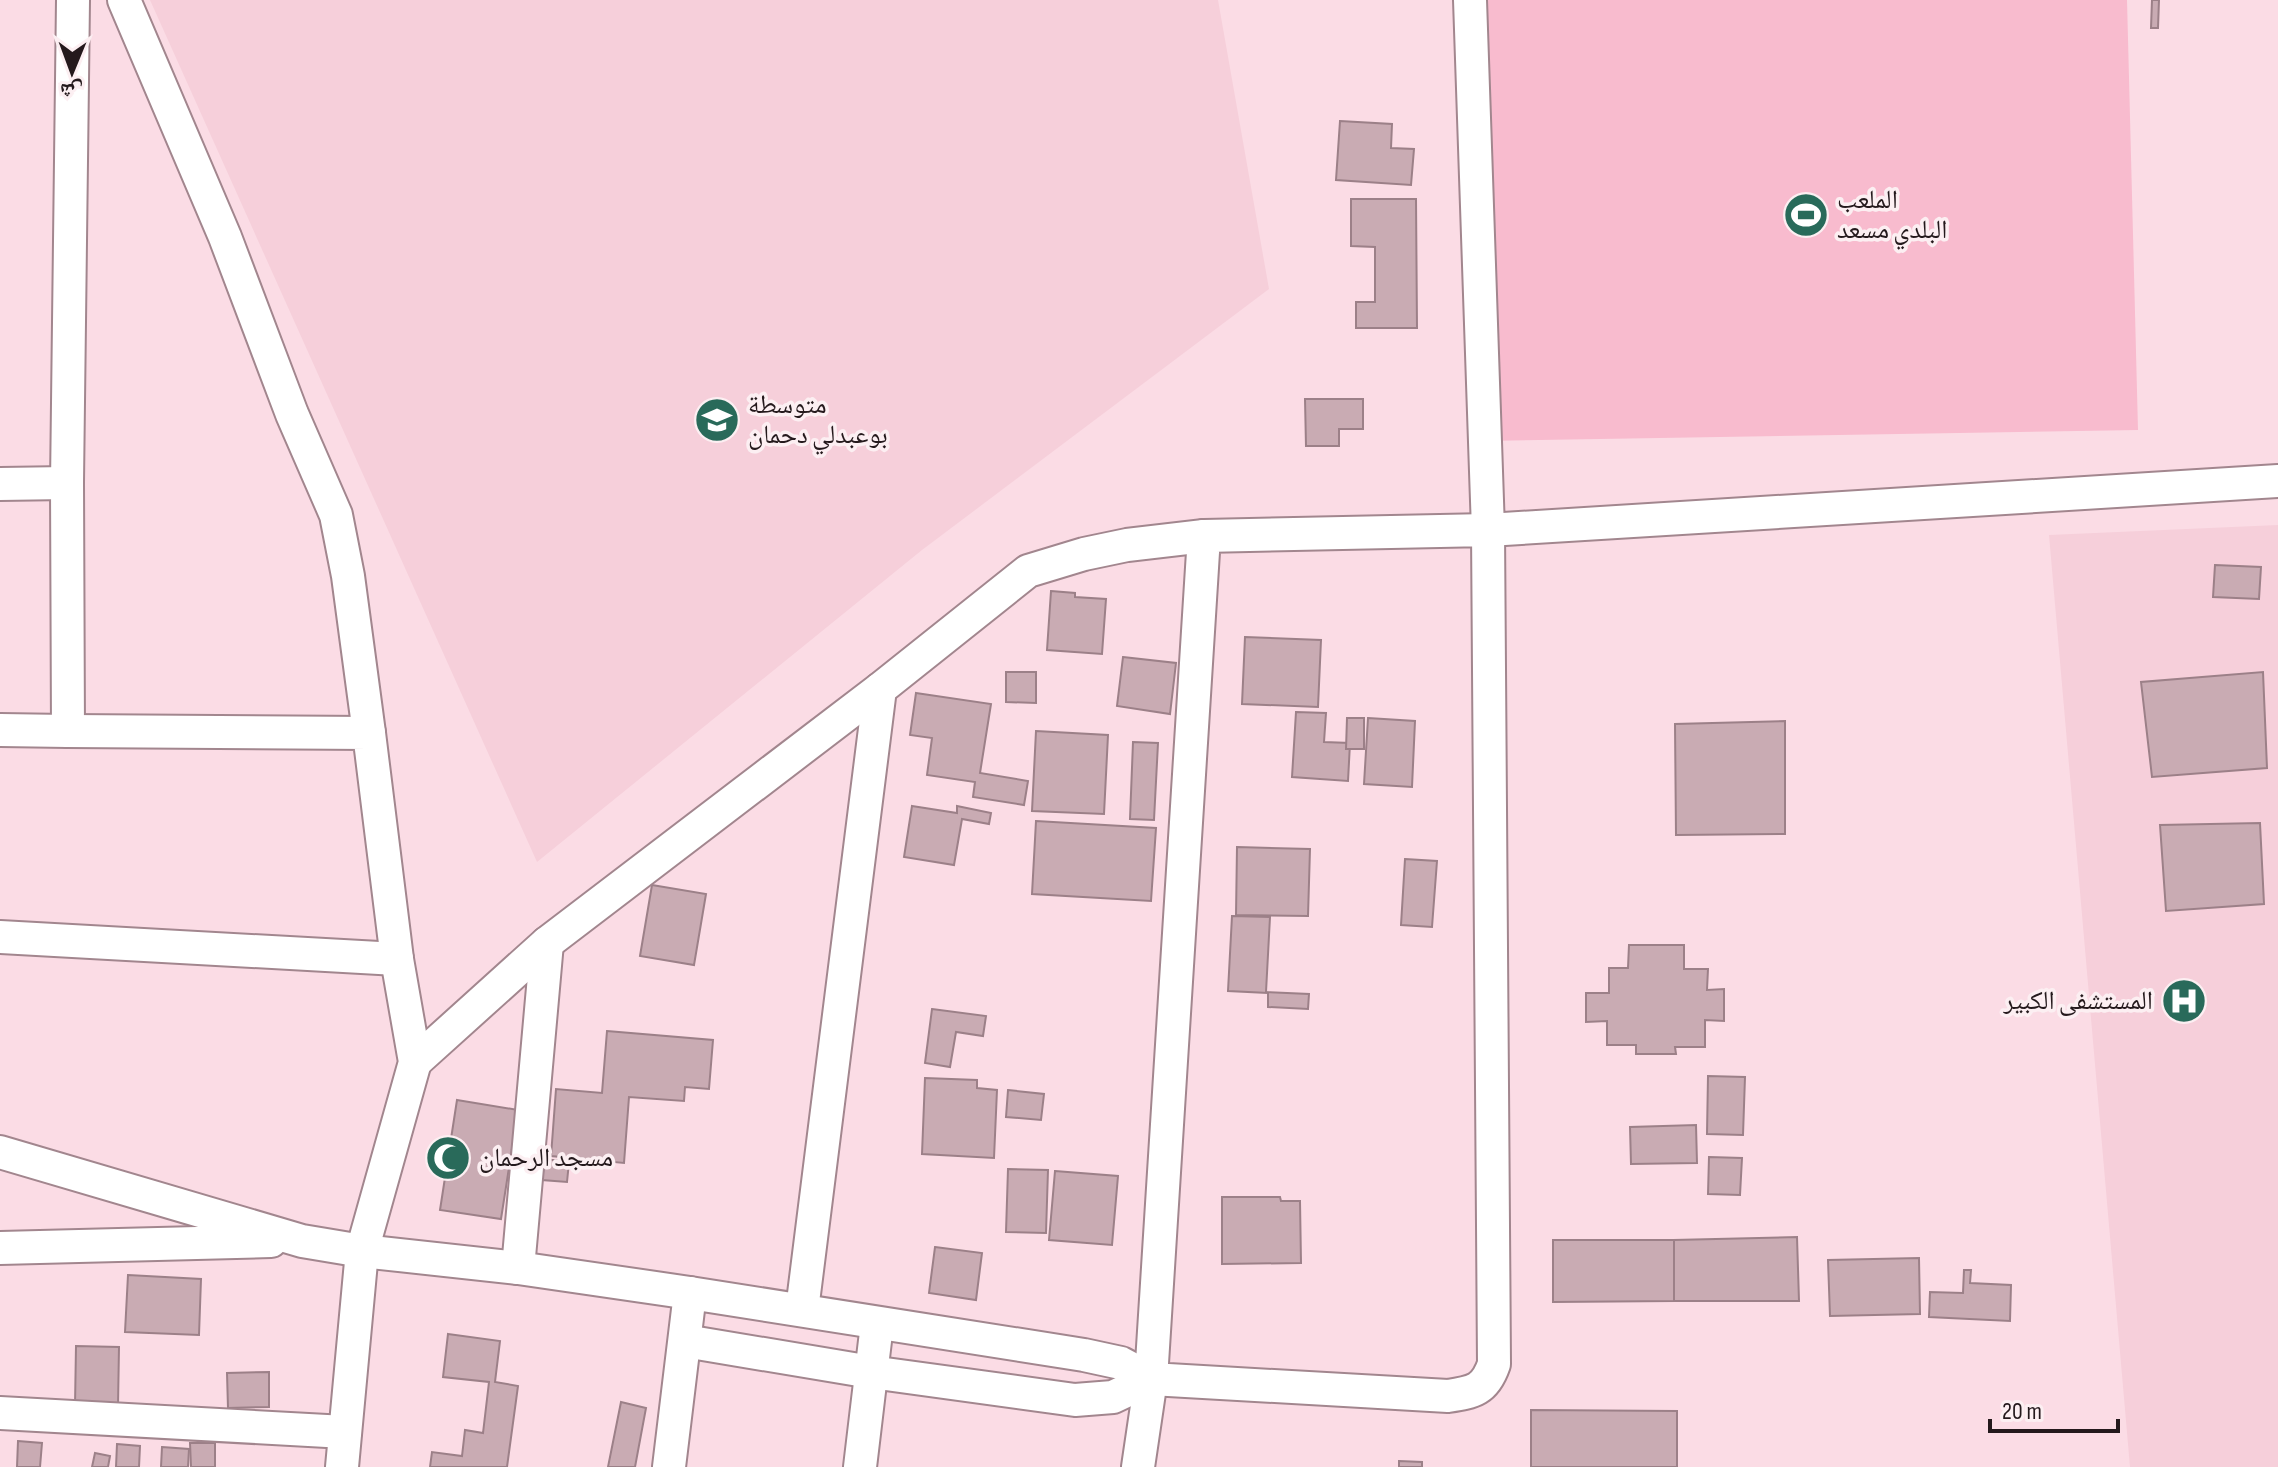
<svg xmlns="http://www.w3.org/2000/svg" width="2278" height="1467" viewBox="0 0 2278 1467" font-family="'Sofia Sans Condensed','Noto Naskh Arabic',sans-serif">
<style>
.built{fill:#f6cfda}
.green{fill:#f8bbce}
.building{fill:#c9abb3;stroke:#9c8088;stroke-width:2}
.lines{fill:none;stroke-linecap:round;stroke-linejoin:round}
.minor-casing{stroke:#a2868e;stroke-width:36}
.minor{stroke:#fff;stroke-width:32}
.labels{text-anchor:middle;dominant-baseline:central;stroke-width:7;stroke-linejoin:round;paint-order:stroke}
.poi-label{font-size:26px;fill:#24191c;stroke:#fceff2;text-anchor:start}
</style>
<rect width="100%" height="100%" fill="#fbdce5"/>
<g class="built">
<path d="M150,0H1218L1269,289L922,550L537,862Z"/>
<path d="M2278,525V1467H2130L2049,535Z"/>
</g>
<path class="green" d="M1477,0H2127L2138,430L1483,441Z"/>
<g class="building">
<path d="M2152,0H2159L2158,28H2151Z"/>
<path d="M1340,121L1392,124L1391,148L1414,149L1411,185L1336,180Z"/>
<path d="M1351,199H1416L1417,328H1356V302H1375V247L1351,246Z"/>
<path d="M1305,399H1363V429H1339V446H1306Z"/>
<path d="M2215,565L2261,567L2259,599L2213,597Z"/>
<path d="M1051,591L1075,593V597L1106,599L1102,654L1047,650Z"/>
<path d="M1245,637L1321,640L1318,707L1242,704Z"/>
<path d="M1123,657L1176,663L1170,714L1117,706Z"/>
<path d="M1006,672H1036V703L1006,702Z"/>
<path d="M2263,672L2267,768L2152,777L2141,682Z"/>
<path d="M916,693L991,704L980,773L1028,781L1024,805L973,797L975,782L927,775L932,738L910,735Z"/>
<path d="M1296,712L1326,713L1324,742L1350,743L1348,781L1292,777Z"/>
<path d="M1347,718H1364V749H1346Z"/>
<path d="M1368,718L1415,721L1412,787L1364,784Z"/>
<path d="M1785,721V834L1676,835L1675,724Z"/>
<path d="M1036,731L1108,735L1104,814L1032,811Z"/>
<path d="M1133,742L1158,743L1154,820L1130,819Z"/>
<path d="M912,806L957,813V806L991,813L989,824L962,819L954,865L904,857Z"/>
<path d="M1036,821L1156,828L1151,901L1032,894Z"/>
<path d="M2260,823L2264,904L2166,911L2160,825Z"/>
<path d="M1237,847L1310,849L1308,916L1236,915Z"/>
<path d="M1405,859L1437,861L1432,927L1401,925Z"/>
<path d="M652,885L706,894L694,965L640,956Z"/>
<path d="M1232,916L1270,917L1266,992L1309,994L1308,1009L1268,1007V993L1228,991Z"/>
<path d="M1629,945H1684V969H1708L1707,990L1724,989V1021L1705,1020V1047H1675L1676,1054H1636V1045H1607V1021L1586,1022V993H1609V968H1628Z"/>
<path d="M932,1009L986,1016L983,1036L956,1032L950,1067L925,1063Z"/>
<path d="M607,1031L713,1040L709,1089L685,1087L684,1101L629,1097L624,1163L551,1156L556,1089L602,1093Z"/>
<path d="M1708,1076L1745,1077L1743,1135L1707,1134Z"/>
<path d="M925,1078L977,1080V1088L997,1090L994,1158L922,1154Z"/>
<path d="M1008,1090L1044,1094L1041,1120L1006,1117Z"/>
<path d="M457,1100L518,1110L501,1219L440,1210Z"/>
<path d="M1696,1125L1697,1163L1631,1164L1630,1127Z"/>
<path d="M1709,1157L1742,1158L1740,1195L1708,1194Z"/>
<path d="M545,1159L569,1162L567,1182L542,1180Z"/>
<path d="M1008,1169L1048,1170L1046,1233L1006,1232Z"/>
<path d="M1055,1171L1118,1176L1112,1245L1049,1240Z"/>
<path d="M1222,1197H1280L1281,1201H1300L1301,1263L1222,1264Z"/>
<path d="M1797,1237L1799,1301H1674V1240Z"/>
<path d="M1553,1240H1674V1301L1553,1302Z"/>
<path d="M935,1247L982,1253L976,1300L929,1293Z"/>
<path d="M1919,1258L1920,1314L1830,1316L1828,1260Z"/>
<path d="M1964,1270H1971L1970,1283L2011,1285L2010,1321L1929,1317L1930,1292L1963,1293Z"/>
<path d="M128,1275L201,1279L199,1335L125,1332Z"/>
<path d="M448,1334L500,1341L495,1382L518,1386L507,1467H430L432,1452L462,1456L465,1430L483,1433L489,1382L443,1377Z"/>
<path d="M76,1346L119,1347L118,1406H75Z"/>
<path d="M269,1372V1407L228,1408L227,1373Z"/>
<path d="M621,1402L646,1408L635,1467H608Z"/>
<path d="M1531,1410L1677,1411V1467H1531Z"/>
<path d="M18,1441L42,1443L40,1467H17Z"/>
<path d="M190,1443H215V1467H191Z"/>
<path d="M117,1444L140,1446L139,1467H116Z"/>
<path d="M162,1447L189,1449L188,1467H161Z"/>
<path d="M95,1453L110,1456L108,1467H92Z"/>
<path d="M1399,1461L1422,1462V1467H1399Z"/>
</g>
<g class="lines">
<g class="minor-casing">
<g id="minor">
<path d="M124,0L225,237L292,414L336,515L348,576L369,733"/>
<path d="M1470,0L1488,530L2278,481"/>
<path d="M0,484L67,483"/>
<path d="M1488,530L1494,1364C1485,1390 1474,1392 1448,1396L1151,1379L1204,536Z"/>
<path d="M0,730L68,731L67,483L73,0"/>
<path d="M68,731L369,733L397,959L415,1062L362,1251L342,1467"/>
<path d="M0,937L397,959"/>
<path d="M415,1062L547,943L880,689"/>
<path d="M0,1152L302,1241L362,1251L518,1268L690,1293L1084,1355L1121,1363L1151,1379"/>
<path d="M0,1248L271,1241"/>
<path d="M518,1268L547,943"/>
<path d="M802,1310L880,689L1028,571L1084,554L1127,545L1204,536"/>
<path d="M685,1341L871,1372L1075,1400L1113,1397L1151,1379"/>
<path d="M0,1413L345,1432"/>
<path d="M669,1467L690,1293"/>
<path d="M860,1467L877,1324"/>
<path d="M1138,1467L1151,1379"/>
</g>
</g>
<use href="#minor" class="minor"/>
</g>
<defs>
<g id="stadium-disc" transform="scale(2.3)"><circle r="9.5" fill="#296a5a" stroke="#fceff2"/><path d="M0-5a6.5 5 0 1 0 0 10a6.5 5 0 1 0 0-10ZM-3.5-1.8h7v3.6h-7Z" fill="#fff"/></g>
<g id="school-disc" transform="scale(2.3)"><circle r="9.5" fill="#296a5a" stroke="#fceff2"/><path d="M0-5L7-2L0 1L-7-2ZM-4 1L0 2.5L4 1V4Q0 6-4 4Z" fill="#fff"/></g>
<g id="hospital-disc" transform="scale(2.3)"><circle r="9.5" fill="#296a5a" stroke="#fceff2"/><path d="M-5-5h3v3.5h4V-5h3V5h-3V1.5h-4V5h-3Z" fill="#fff"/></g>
<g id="mosque-disc" transform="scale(2.3)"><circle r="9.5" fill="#296a5a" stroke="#fceff2"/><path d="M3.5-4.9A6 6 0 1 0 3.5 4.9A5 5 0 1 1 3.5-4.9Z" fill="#fff"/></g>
</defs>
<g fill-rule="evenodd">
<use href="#stadium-disc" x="1806" y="215"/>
<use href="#school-disc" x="717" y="420"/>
<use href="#hospital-disc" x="2184" y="1001"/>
<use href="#mosque-disc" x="448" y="1158"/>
</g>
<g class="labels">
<g class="poi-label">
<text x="1837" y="200">الملعب<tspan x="1837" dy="30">البلدي مسعد</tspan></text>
<text x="748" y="405">متوسطة<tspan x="748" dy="30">بوعبدلي دحمان</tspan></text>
<text x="2153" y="1001" text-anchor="end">المستشفى الكبير</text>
<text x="479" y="1158">مسجد الرحمان</text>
</g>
</g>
<g transform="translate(72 72) rotate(181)" stroke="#fceff2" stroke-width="6" paint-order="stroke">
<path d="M0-6L14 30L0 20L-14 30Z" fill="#24191c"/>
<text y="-12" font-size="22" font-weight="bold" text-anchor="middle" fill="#24191c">ش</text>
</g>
<path d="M1990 1419v12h128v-12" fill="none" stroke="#24191c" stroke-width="4"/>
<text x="2002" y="1419" font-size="24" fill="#24191c" stroke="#fceff2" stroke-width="6" paint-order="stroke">20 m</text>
</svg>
